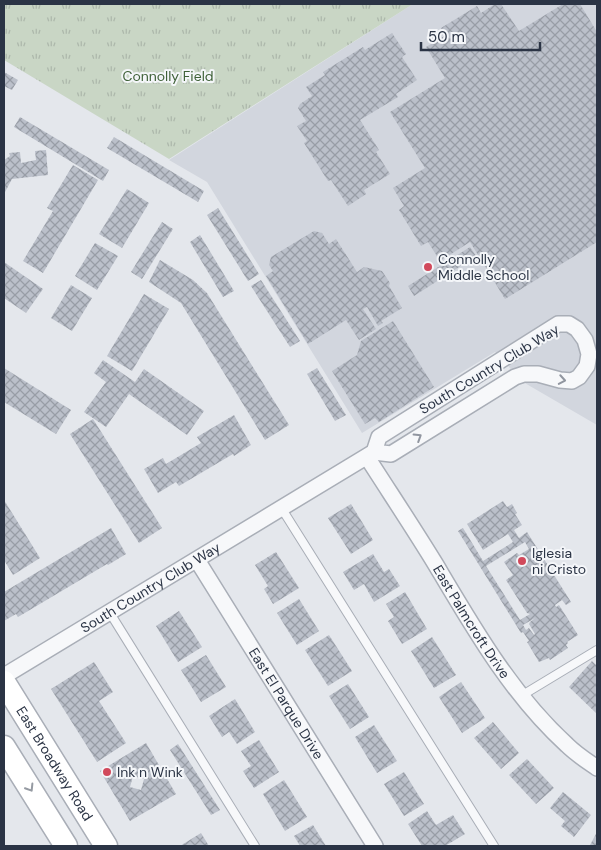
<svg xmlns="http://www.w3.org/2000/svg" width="601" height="850" viewBox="0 0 601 850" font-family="'DM Sans',sans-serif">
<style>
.built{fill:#d2d6de}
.grass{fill:url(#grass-tufts)}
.building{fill:url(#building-cross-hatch);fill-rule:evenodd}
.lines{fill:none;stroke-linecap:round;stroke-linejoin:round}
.service-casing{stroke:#a9aeb7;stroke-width:10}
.minor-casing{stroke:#a9aeb7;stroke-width:18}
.secondary-casing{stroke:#a9aeb7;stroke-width:25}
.service{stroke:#f7f8fa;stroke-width:8}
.minor{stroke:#f7f8fa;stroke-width:15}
.secondary{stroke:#fff;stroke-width:22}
.oneway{stroke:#9196a0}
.oneway2{stroke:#959aa2}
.poi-dot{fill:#d1495b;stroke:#f4f6f9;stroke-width:2}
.labels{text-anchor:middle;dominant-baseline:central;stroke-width:4;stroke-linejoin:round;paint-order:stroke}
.park-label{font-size:14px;fill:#3f6138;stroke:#f4f6f9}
.poi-label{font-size:14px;fill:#2b3445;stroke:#f4f6f9;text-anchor:start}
.street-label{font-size:14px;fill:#2b3445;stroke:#f4f6f9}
</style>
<defs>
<pattern id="grass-tufts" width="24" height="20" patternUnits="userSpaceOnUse" patternTransform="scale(1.25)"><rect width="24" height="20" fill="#c9d6c5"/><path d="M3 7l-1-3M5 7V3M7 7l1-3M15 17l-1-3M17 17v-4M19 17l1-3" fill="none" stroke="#adb8ab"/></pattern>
<pattern id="building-cross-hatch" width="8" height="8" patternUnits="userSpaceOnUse" patternTransform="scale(1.25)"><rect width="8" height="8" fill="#bbc0ca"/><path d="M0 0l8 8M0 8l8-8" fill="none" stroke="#989da6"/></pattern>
</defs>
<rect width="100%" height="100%" fill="#e4e7ec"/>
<path class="built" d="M413,4H597V425L523,382L495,352L362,433L207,182L169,160Z"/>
<path class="grass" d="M4,4H413L169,159L4,60Z"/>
<g class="building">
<path d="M495,4H501L519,31L563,4H580L597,32V242L505,299L470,242L440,261L428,242L421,246L399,210L404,206L393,188L425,168L390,112L445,78L426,47L446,35L441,28L477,6L481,13Z"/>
<path d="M392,33L406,54L402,57L417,80L396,94L398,97L360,120L379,150L376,152L390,174L364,190L366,194L348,206L331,180L328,181L304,143L307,141L297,126L306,121L298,108L300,104L312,96L306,87L325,75L323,72L363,47L365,50Z"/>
<path d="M4,72L18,80L12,90L4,86Z"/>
<path d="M20,117L109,170L103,181L14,127Z"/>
<path d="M114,137L204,191L198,202L107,148Z"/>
<path d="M46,150L48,175L12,179L4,194V160L10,156L9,153L20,152L21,163L36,160L35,151Z"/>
<path d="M73,165L98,180L43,273L23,261L53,211L47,208Z"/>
<path d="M127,189L149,203L122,248L99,234Z"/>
<path d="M218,208L259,274L248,281L207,215Z"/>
<path d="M162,222L173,229L142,279L131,272Z"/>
<path d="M314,231L322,233L329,244L336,239L357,272L364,267L382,271L390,283L389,286L402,308L381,321L383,323L378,326L367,307L363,309L376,329L359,340L346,320L308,344L266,276L273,271L269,265L271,257Z"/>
<path d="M200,235L234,291L223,297L190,242Z"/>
<path d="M95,243L118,256L97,290L75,276Z"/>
<path d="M470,247L483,266L467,262L414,296L408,286Z"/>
<path d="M160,260L193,280L207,293L289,425L265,440L181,303L149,282Z"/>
<path d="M4,262L43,289L26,313L4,298Z"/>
<path d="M261,280L300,341L290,347L251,286Z"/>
<path d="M71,285L92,298L72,331L51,318Z"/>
<path d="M144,294L169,309L132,371L107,356Z"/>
<path d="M393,321L434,387L379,422L375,418L365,424L332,371L357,355L361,341Z"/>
<path d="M103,360L135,382L144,369L204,411L187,435L129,394L106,427L84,412L106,382L94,373Z"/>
<path d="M4,368L71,410L56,434L4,402Z"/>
<path d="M317,368L346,415L335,421L307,374Z"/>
<path d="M234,415L251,445L234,456L233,454L179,486L176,482L158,493L144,469L163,458L166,464L201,443L197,437Z"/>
<path d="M93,419L162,528L139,543L70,434Z"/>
<path d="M4,500L40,558L13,575L4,560Z"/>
<path d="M503,501L507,507L512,504L517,513L515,514L522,525L514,530L519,538L527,532L571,602L566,605L562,600L555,605L556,607L559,605L578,635L567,642L568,643L566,645L568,648L550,660L549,658L539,662L527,642L529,641L523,632L521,633L458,531L463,528L483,561L513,542L508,534L483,550L467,524ZM525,542L529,549L519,555L517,553L504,562L513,575L506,580L527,613L530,614L520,620L486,566ZM535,618L530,622L529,624L535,634L534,635L529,628L526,630L523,625Z"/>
<path d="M351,504L373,540L351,554L328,518Z"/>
<path d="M111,528L126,554L108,565L107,564L18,617L16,614L4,621V592Z"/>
<path d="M276,552L299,588L273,604L264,589L268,586L255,565Z"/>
<path d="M373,554L384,572L389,569L400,586L374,602L364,584L354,590L343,572Z"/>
<path d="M405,592L427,629L402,644L388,621L394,617L386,604Z"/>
<path d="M299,599L319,631L297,645L277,613Z"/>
<path d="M179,611L202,647L178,662L156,626Z"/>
<path d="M329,635L352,671L328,686L305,650Z"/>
<path d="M432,637L456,675L434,688L411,651Z"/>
<path d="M206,655L226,687L201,702L181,670Z"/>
<path d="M592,661L597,666V714L569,687Z"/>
<path d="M94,662L113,692L99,701L126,743L97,762L51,689Z"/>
<path d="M461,682L485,718L462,733L439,697Z"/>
<path d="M348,684L369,717L350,729L329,696Z"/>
<path d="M235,699L255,732L237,744L229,732L222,737L209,716Z"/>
<path d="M493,722L519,753L501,769L474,738Z"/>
<path d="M374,725L397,761L377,773L355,737Z"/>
<path d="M259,740L279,772L254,788L243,771L251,766L241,751Z"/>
<path d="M146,743L176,794L130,821L100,771ZM133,776L144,779L141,790L130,787Z"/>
<path d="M178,744L220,810L211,815L170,750Z"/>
<path d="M527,759L554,788L536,804L509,775Z"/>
<path d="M404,772L424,804L404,816L384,784Z"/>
<path d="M284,780L307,817L285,831L263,794Z"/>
<path d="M563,792L591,815L574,837L561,826L565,821L550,808Z"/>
<path d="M427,811L436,825L453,815L465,834L445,846H422L408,824Z"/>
<path d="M313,825L326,846H300L294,836Z"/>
<path d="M597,832V846H593L590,845Z"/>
<path d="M201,833L209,846H180Z"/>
</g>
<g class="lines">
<g class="service-casing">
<g id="service">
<path d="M282,509L494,846"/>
<path d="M110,613L255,846"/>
<path d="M521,696L597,650"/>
</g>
</g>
<g class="minor-casing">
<g id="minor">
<path id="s1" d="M367,457C390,493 414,529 436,565C474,629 512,695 567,745C576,754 587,761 597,768"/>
<path id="s2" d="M197,560L375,846"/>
<path id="s3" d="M4,676L374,452L391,454L515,377L524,374H538L560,380L572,381L579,377L587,366L589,354L585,340L577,329L569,324H558L379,437L374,452"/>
</g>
</g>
<g class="secondary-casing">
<g id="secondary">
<path id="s4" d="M4,682L106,846"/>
<path d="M4,747L66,846"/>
</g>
</g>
<use href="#service" class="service"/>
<use href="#minor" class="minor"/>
<use href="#secondary" class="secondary"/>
</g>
<defs><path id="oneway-chevron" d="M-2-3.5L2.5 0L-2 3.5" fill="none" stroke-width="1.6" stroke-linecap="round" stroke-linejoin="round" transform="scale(1.25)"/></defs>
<g class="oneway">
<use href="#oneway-chevron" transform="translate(562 380) rotate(10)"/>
<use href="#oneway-chevron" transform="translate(418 437) rotate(-32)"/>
</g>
<use class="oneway2" href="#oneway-chevron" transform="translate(30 788) rotate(58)"/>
<g class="poi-dot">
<circle cx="428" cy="267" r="5"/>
<circle cx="522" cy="561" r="5"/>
<circle cx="107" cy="772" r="5"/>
</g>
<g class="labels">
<g class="park-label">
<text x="168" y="76">Connolly Field</text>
</g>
<g class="poi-label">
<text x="438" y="259">Connolly<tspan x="438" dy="16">Middle School</tspan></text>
<text x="532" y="553">Iglesia<tspan x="532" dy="16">ni Cristo</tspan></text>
<text x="117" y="772">Ink n Wink</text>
</g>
<g class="street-label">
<text transform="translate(489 369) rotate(-31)">South Country Club Way</text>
<text stroke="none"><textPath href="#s3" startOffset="171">South Country Club Way</textPath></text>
<text stroke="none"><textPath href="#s1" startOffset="195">East Palmcroft Drive</textPath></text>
<text stroke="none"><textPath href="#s2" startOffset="169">East El Parque Drive</textPath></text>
<text stroke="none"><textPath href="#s4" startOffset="96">East Broadway Road</textPath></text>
</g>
</g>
<rect width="601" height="850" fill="none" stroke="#2b3445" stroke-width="10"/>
<path d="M421 42v8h119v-8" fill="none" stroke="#2b3445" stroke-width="2.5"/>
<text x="428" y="42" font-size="15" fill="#2b3445" stroke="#f4f6f9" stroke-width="4" paint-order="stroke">50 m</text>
</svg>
